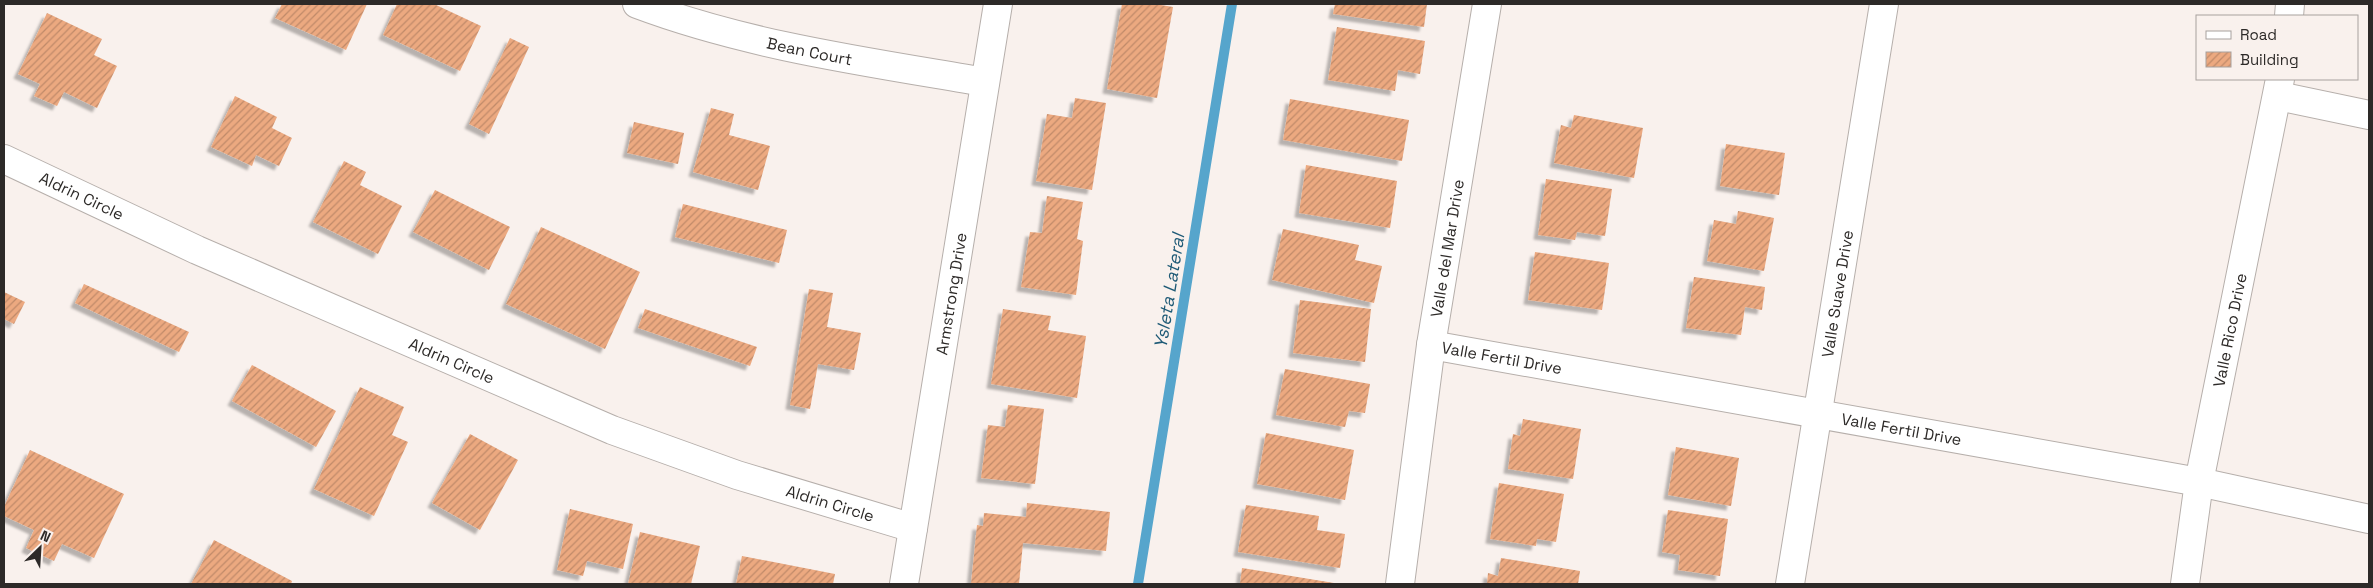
<svg xmlns="http://www.w3.org/2000/svg" width="2373" height="588" viewBox="0 0 2373 588" font-family="'Space Grotesk',sans-serif">
<style>
.lines{fill:none;stroke-linecap:round;stroke-linejoin:round}
.stream{stroke:#56a5cc;stroke-width:10}
.building{fill:url(#building-hatch);filter:url(#shadow)}
.minor-casing{stroke:#b6afab;stroke-width:30}
.minor{stroke:#fff;stroke-width:28}
.labels{text-anchor:middle;dominant-baseline:central;stroke-width:5;stroke-linejoin:round;paint-order:stroke}
.street-label{font-size:16px;fill:#2d2a28;stroke:#f9f1ed}
.water-label{font-size:18px;font-style:italic;fill:#1e5a76;stroke:#f9f1ed}
</style>
<defs>
<pattern id="building-hatch" width="6" height="6" patternUnits="userSpaceOnUse" patternTransform="scale(1.25)"><rect width="6" height="6" fill="#eca980"/><path d="M-1 1l2-2M0 6l6-6M5 7l2-2" fill="none" stroke="#c08a69"/></pattern>
<filter id="shadow"><feDropShadow dx="-4.5" dy="4.5" stdDeviation="1" flood-color="#0004"/></filter>
</defs>
<rect width="100%" height="100%" fill="#f9f1ed"/>
<g class="lines">
<path class="stream" d="M1138,584L1232,4"/>
</g>
<g class="building">
<path d="M282,4H367L346,50L275,18Z"/>
<path d="M397,4H434L481,26L460,71L383,35Z"/>
<path d="M1122,4H1155L1173,7L1157,98L1107,89Z"/>
<path d="M1335,4H1427L1424,27L1333,14Z"/>
<path d="M47,13L102,39L94,55L117,66L97,108L64,92L57,106L34,96L40,84L18,74Z"/>
<path d="M1337,27L1425,41L1420,74L1398,70L1395,91L1328,80Z"/>
<path d="M510,38L529,47L489,134L469,124Z"/>
<path d="M235,96L277,117L272,128L292,138L279,166L256,155L252,166L211,147Z"/>
<path d="M1075,98L1106,103L1092,190L1036,181L1047,114L1072,118Z"/>
<path d="M1290,99L1409,120L1402,161L1283,140Z"/>
<path d="M711,108L734,114L729,135L770,146L758,190L693,172Z"/>
<path d="M1574,115L1643,128L1634,178L1554,163L1561,125L1571,128Z"/>
<path d="M634,122L684,133L678,164L627,153Z"/>
<path d="M1726,144L1785,153L1779,195L1720,186Z"/>
<path d="M344,161L366,172L360,185L402,206L378,254L313,222Z"/>
<path d="M1306,165L1397,181L1390,228L1299,213Z"/>
<path d="M1546,179L1612,189L1605,236L1577,232L1575,240L1538,235Z"/>
<path d="M435,190L510,227L489,270L413,232Z"/>
<path d="M1047,196L1083,202L1077,239L1083,241L1076,295L1021,287L1030,232L1042,233Z"/>
<path d="M683,204L787,230L779,263L675,237Z"/>
<path d="M1738,211L1774,218L1764,271L1707,261L1714,220L1736,224Z"/>
<path d="M541,227L640,272L605,349L506,304Z"/>
<path d="M1283,229L1359,245L1355,260L1382,266L1374,303L1272,280Z"/>
<path d="M1535,252L1609,263L1602,310L1528,300Z"/>
<path d="M1694,277L1765,287L1762,310L1745,307L1741,335L1686,328Z"/>
<path d="M84,284L189,332L179,352L75,303Z"/>
<path d="M809,289L833,293L827,327L861,333L854,370L818,364L810,409L790,405Z"/>
<path d="M4,292L25,302L14,324L4,319Z"/>
<path d="M1300,300L1371,309L1365,362L1293,353Z"/>
<path d="M645,309L757,347L750,366L638,328Z"/>
<path d="M1003,309L1051,316L1048,330L1086,336L1077,398L991,384Z"/>
<path d="M252,365L336,411L316,447L232,401Z"/>
<path d="M1285,369L1370,384L1365,413L1349,411L1345,427L1276,415Z"/>
<path d="M360,387L404,407L392,435L408,442L374,516L314,489Z"/>
<path d="M1008,405L1044,409L1035,484L981,478L988,425L1005,427Z"/>
<path d="M1523,419L1581,429L1573,479L1508,469L1513,434L1520,436Z"/>
<path d="M1266,433L1354,450L1345,500L1257,484Z"/>
<path d="M470,434L518,460L480,530L432,503Z"/>
<path d="M1676,447L1739,458L1731,506L1668,495Z"/>
<path d="M30,450L124,494L94,558L62,544L54,561L26,548L34,530L4,516V507Z"/>
<path d="M1499,483L1564,494L1556,542L1537,539L1536,546L1490,539Z"/>
<path d="M1027,503L1110,512L1106,551L1023,543L1019,584H971L977,525L983,526L984,513L1026,517Z"/>
<path d="M1246,505L1319,516L1317,530L1345,534L1340,568L1238,552Z"/>
<path d="M570,509L633,524L623,569L587,561L583,576L557,570Z"/>
<path d="M1668,510L1728,519L1720,576L1678,570L1680,555L1662,552Z"/>
<path d="M640,532L700,546L691,584H628Z"/>
<path d="M214,540L292,581L291,584H191Z"/>
<path d="M742,556L835,574L833,584H736Z"/>
<path d="M1501,558L1580,571L1578,584H1487L1488,573L1498,576Z"/>
<path d="M1242,568L1334,583V584H1240Z"/>
</g>
<g class="lines">
<g class="minor-casing">
<g id="minor">
<path id="s1" d="M637,4C749,46 868,62 985,82"/>
<path d="M2289,16L2290,4"/>
<path d="M2278,96L2369,115"/>
<path id="s2" d="M4,159L197,250L612,430L737,475L913,528"/>
<path id="s3" d="M1431,345L2199,482L2369,519"/>
<path id="s4" d="M904,584L998,4"/>
<path id="s5" d="M1400,584L1431,345L1487,4"/>
<path id="s6" d="M1790,584L1884,4"/>
<path id="s7" d="M2185,584L2199,482L2280,79"/>
</g>
</g>
<use href="#minor" class="minor"/>
</g>
<g class="labels">
<g class="street-label">
<text stroke="none"><textPath href="#s1" startOffset="179">Bean Court</textPath></text>
<text stroke="none"><textPath href="#s2" startOffset="86">Aldrin Circle</textPath></text>
<text stroke="none"><textPath href="#s5" startOffset="339">Valle del Mar Drive</textPath></text>
<text stroke="none"><textPath href="#s4" startOffset="294">Armstrong Drive</textPath></text>
<text stroke="none"><textPath href="#s6" startOffset="294">Valle Suave Drive</textPath></text>
<text stroke="none"><textPath href="#s7" startOffset="258">Valle Rico Drive</textPath></text>
<text stroke="none"><textPath href="#s3" startOffset="72">Valle Fertil Drive</textPath></text>
<text stroke="none"><textPath href="#s2" startOffset="491">Aldrin Circle</textPath></text>
<text stroke="none"><textPath href="#s3" startOffset="478">Valle Fertil Drive</textPath></text>
<text stroke="none"><textPath href="#s2" startOffset="896">Aldrin Circle</textPath></text>
</g>
<g class="water-label">
<text transform="translate(1169 291) rotate(-81)">Ysleta Lateral</text>
</g>
</g>
<rect width="2373" height="588" fill="none" stroke="#2d2a28" stroke-width="10"/>
<rect x="2196" y="15" width="162" height="65" fill="#f9f1ed" stroke="#a7a19e"/>
<rect x="2206" y="31" width="25" height="8" fill="#ffffff" stroke="#a7a19e"/>
<text x="2240" y="40" font-size="15" fill="#2d2a28">Road</text>
<rect x="2206" y="52" width="25" height="15" fill="url(#building-hatch)" stroke="#a7a19e"/>
<text x="2240" y="65" font-size="15" fill="#2d2a28">Building</text>
<g transform="translate(40 548) rotate(25)" stroke="#f9f1ed" stroke-width="4" paint-order="stroke">
<path d="M0-4L9 19L0 12L-9 19Z" fill="#2d2a28"/>
<text y="-8" font-size="14" font-weight="bold" text-anchor="middle" fill="#2d2a28">N</text>
</g>
</svg>
